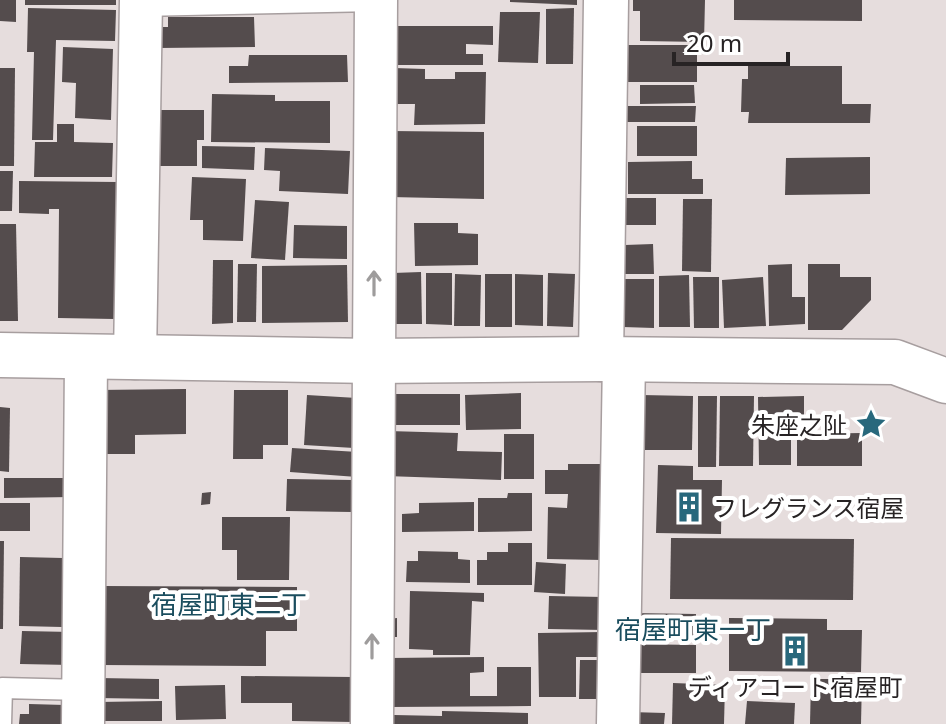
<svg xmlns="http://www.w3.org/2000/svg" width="946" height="724" viewBox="0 0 946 724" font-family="'Noto Sans','Noto Sans JP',sans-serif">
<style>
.building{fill:#544c4d}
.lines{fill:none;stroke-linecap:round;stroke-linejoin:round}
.lane-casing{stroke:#a79e9f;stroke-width:23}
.street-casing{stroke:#a79e9f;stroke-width:45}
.secondary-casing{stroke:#a79e9f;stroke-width:47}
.lane{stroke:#fff;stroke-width:20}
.street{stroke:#fff;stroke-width:42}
.secondary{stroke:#fff;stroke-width:44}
.oneway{stroke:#9e9c9c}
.labels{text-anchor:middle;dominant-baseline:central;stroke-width:8;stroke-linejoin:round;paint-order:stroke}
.poi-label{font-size:24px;fill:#272324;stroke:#fff;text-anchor:end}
.neighbourhood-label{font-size:26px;fill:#1a4d5e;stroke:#fff}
</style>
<rect width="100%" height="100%" fill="#e6dddd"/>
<g class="building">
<path d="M0,0H16V22L0,21Z"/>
<rect x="25" y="0" width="91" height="5"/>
<path d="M510,0H577V5L510,2Z"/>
<path d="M633,0H705L704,42L640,41V11H633Z"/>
<path d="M734,0H862V21L734,20Z"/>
<path d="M28,8L116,10L115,41L56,40L53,140H32L34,52H27Z"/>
<path d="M574,8L573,64H546V9Z"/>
<path d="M500,12H540L538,63L498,62Z"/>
<path d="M168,17H254L255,47L158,48V27H168Z"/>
<path d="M391,26H493V45L466,44V54H483V65H391Z"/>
<path d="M627,45H697V82H628Z"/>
<path d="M63,47L113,49L111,120L75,118L76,83L62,82Z"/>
<path d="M249,55H347L348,82L229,83V66H248Z"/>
<path d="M748,66H842V104H871L870,123H748L749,112H741L742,79H748Z"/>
<path d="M0,68H15L14,166H0Z"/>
<path d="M394,68L425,69V79H455V72H486L485,124L414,125L415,104H393Z"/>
<path d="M640,85H694L695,103L640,104Z"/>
<path d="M212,94L275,95V101H330V143L211,142Z"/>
<path d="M627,106H696L695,122H627Z"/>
<path d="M158,110H204V140H197V166H158Z"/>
<path d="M57,124H74V142L113,143L112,177H34L35,142H57Z"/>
<rect x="637" y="126" width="60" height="30"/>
<path d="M391,131L484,132V199L390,197Z"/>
<path d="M202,146L255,147L254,170L202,168Z"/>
<path d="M265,148L350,151L348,194L279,191L280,171L264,170Z"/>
<path d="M870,157V194L785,195L786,158Z"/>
<path d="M692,161V179H703V194H628V162Z"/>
<path d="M0,171H13L12,211H0Z"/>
<path d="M192,177L246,179L243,241L203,240V220H190Z"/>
<path d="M19,181L117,182L114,319L58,318L59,209H49V214L19,213Z"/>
<rect x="626" y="198" width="30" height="27"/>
<path d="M683,199H712L711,272L682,271Z"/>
<path d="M255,200L289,202L285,260L251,258Z"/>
<path d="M414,223H458V233L478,234V265L415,266Z"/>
<path d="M0,224H16L18,321H0Z"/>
<path d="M294,225L347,226V259L293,258Z"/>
<path d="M653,244L654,274H625V245Z"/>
<path d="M213,260H233V323L212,324Z"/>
<path d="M238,264H257L256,322H237Z"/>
<path d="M792,264V297H805V324L769,326L768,265Z"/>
<path d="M808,264H840V277H871V300L842,330H808Z"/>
<path d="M347,265L348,322L262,323V266Z"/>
<path d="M421,272L422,324H393V273Z"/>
<path d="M426,273H452V325L426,324Z"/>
<path d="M548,273L575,274L573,327L547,326Z"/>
<path d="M455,274L481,275L480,326H454Z"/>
<rect x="485" y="274" width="27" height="53"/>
<path d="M515,274L543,275V326L515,325Z"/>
<path d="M689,275L690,327H659V276Z"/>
<path d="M693,277H719V328H694Z"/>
<path d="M763,277L766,326L724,328L722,280Z"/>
<path d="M624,279H654V328L623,327Z"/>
<path d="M186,389V434L135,435V454H96V390Z"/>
<path d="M234,390H288V445H263V459H233Z"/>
<path d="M521,393V429L466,430L465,395Z"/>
<path d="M393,394H460V425H392Z"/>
<path d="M307,395L357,398L354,448L304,445Z"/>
<path d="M641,395L693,396L692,450H640Z"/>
<path d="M698,396H717L716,467H698Z"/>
<path d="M720,396H754L753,466H719Z"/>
<path d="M804,396V430L791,429V465H759L758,397Z"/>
<path d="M0,407L10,408L9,472L0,471Z"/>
<path d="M388,431L458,433L457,451L502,452L501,480L386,476Z"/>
<path d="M862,433V466H797V434Z"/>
<rect x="504" y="434" width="30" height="45"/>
<path d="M292,448L358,452L357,477L290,472Z"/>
<path d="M568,464H605L603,560L547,559L548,507L567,508L568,494H545V470H568Z"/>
<path d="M658,465L693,466V480H722L721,534L656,533Z"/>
<path d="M4,478H71L72,497L4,498Z"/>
<path d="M287,479L353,480L352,512L286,511Z"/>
<path d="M211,492L210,504L201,505L202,493Z"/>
<path d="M508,493H532V531L478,532V498H507Z"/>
<path d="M474,502V531L402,532V514L419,513V503Z"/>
<rect x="0" y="503" width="30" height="28"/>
<path d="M222,517H290L289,580H237V550H222Z"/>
<path d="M671,538L854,539L853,600L670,599Z"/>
<path d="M0,541H4L3,629H0Z"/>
<path d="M508,543H532V585H477V560H487V552H508Z"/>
<path d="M418,551L458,552V559L470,560V583L406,582L407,561H418Z"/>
<path d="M20,557L63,558L62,627L19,626Z"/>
<path d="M536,562L566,564L565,594L534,592Z"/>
<path d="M102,586L297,587V631H266V666L101,665Z"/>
<path d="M410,591L484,593V602L472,601L470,655H433V650L409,649Z"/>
<path d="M549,596L604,597V630L548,629Z"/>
<path d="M631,613L696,614L695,640L630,639Z"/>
<path d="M397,618V637H388V619Z"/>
<path d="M729,618L827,619V630H862L861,672L729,671Z"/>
<path d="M22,631L72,632L71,665L20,664Z"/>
<path d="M603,632L604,657H576V697H539L538,633Z"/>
<path d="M629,644L696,645V673H629Z"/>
<path d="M484,657V672L470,673V696H497V667H531V706L389,707V658Z"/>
<path d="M580,660H606L605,699H579Z"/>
<path d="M241,676L353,677V722L292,721V703H241Z"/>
<path d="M98,678L159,679V699L97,698Z"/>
<path d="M811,679H862L861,724H810Z"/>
<path d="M673,683L725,685L724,724H672Z"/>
<path d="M225,685L226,719L176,720L175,686Z"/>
<path d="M162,701V721H98V702Z"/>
<path d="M747,701L795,703L794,724H745Z"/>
<path d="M29,704L65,705L64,724H19L20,714H29Z"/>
<path d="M442,711L528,713V724H394V715L442,716Z"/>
<path d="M630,712L665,713L664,724H630Z"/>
</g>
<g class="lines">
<g class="lane-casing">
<g id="lane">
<path d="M141,6L376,1"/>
<path d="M1,724L2,688L83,690"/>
</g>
</g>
<g class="street-casing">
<g id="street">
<path d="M135,358L141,0"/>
<path d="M83,724L86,358"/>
<path d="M372,724L376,0"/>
<path d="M618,724L624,359"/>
</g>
</g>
<g class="secondary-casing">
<g id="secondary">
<path d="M0,355L373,361L601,359L895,362L946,381"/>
<path d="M601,359L606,0"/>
</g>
</g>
<use href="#lane" class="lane"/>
<use href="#street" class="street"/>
<use href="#secondary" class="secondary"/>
</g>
<defs><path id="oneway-shaft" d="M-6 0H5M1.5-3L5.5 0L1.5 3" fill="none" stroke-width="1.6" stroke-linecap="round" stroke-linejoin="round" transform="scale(2)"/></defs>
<g class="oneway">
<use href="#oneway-shaft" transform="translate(374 283) rotate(-90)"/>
<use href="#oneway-shaft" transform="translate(372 646) rotate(-90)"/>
</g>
<defs>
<g id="sight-bare" transform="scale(2.4)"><path d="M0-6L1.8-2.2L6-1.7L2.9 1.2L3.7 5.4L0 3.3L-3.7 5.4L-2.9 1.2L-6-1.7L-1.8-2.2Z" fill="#28687c" stroke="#fff" stroke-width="2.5" paint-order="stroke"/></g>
<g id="building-bare" transform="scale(2.4)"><path d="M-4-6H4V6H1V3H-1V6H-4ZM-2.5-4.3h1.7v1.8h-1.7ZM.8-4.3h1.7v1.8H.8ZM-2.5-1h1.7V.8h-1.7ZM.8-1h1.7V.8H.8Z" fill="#28687c" stroke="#fff" stroke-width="2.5" paint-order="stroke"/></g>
</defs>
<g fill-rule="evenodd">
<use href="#sight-bare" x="871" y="424"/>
<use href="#building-bare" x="689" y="507"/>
<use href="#building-bare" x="795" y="651"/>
</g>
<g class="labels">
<g class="poi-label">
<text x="847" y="424">朱座之阯</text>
<text x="713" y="507" text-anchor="start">フレグランス宿屋</text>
<text x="795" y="686" text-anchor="middle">ディアコート宿屋町</text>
</g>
<g class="neighbourhood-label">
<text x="229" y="604">宿屋町東二丁</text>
<text x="693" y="629">宿屋町東一丁</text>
</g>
</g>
<path d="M674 52v12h114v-12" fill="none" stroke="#272324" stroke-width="4"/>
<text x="686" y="52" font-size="24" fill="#272324" stroke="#ffffff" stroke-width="6" paint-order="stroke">20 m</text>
</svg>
